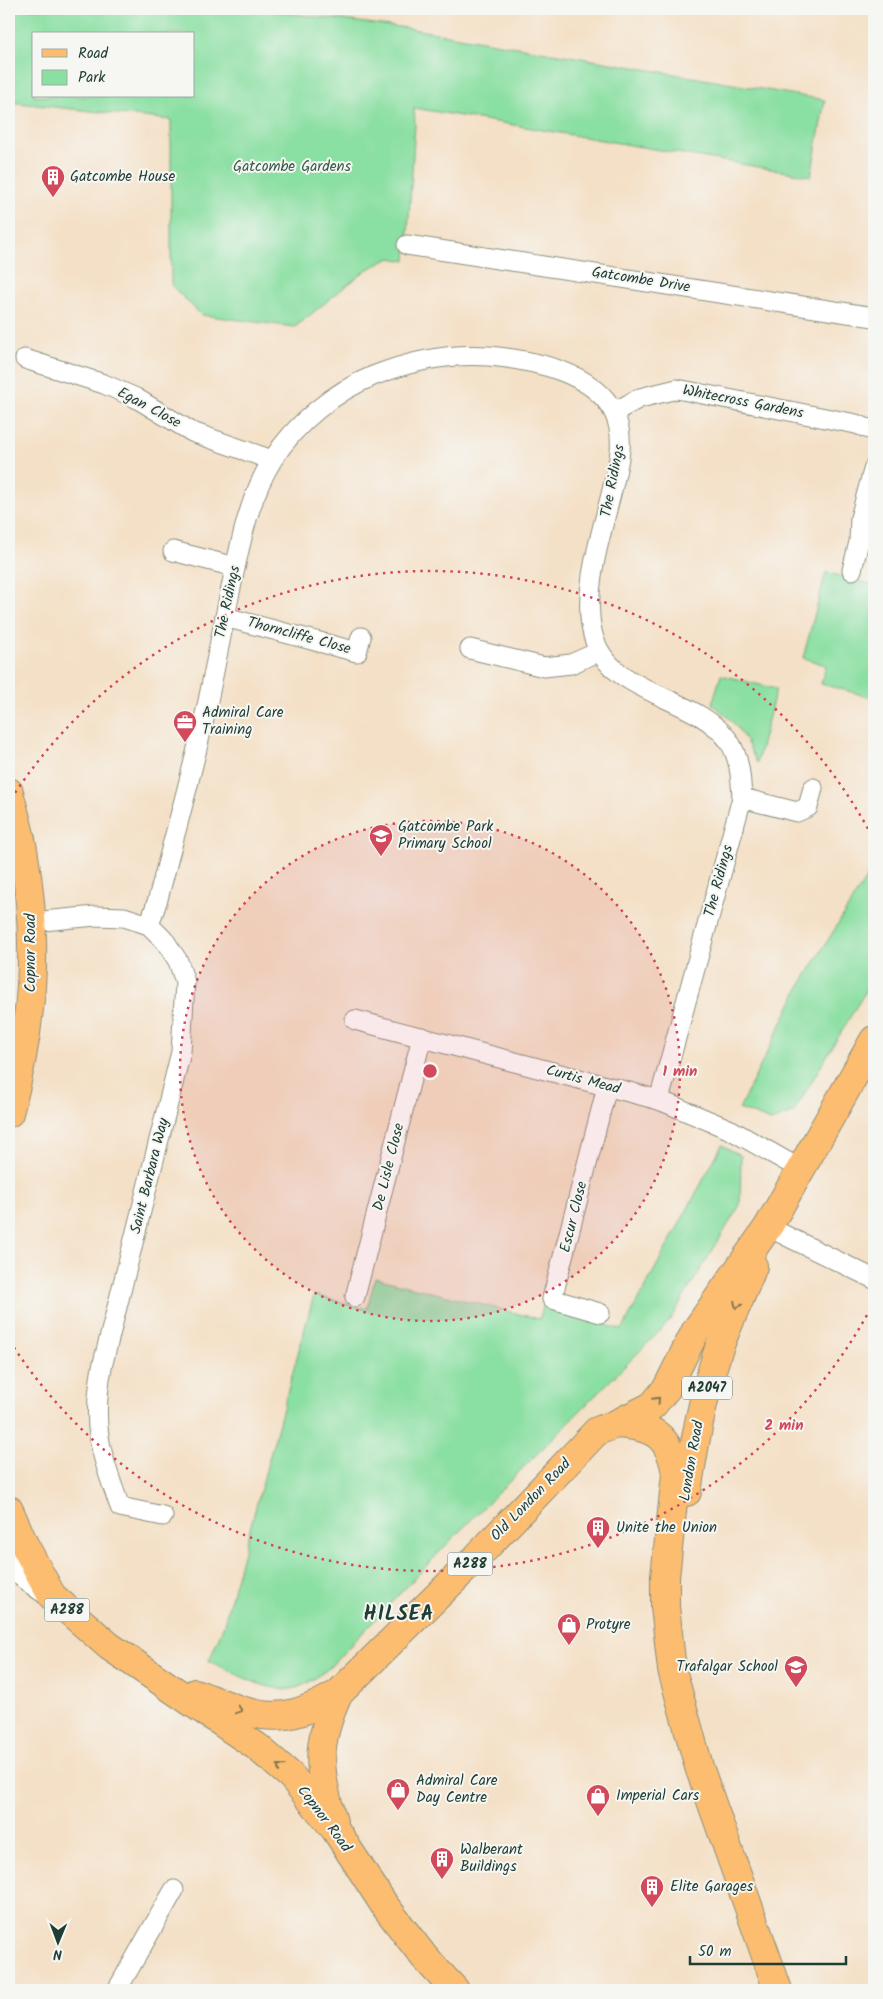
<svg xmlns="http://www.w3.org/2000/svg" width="883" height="1999" viewBox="0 0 883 1999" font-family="Kalam,sans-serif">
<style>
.green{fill:#8adfa2;stroke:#548e6b;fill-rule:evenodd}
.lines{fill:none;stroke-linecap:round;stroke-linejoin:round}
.minor-casing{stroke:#8a8e7d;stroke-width:21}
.tertiary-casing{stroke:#8a8e7d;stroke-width:26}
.primary-casing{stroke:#8a8e7d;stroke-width:30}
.minor{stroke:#fff;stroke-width:19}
.tertiary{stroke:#fff;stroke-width:24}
.primary{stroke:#fcbd6f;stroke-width:28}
.oneway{stroke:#82774f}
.ring{fill:none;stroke:#d1495b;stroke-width:2.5;stroke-dasharray:2.5 5}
.labels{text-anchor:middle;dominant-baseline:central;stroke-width:4;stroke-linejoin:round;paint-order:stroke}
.shield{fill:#f6f6f2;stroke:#60746d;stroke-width:1}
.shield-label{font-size:14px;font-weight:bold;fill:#1f3d34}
.park-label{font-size:15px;fill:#345d4a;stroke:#f6f6f2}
.poi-label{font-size:15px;fill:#1f3d34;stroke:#f6f6f2;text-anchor:start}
.street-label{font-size:15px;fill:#1f3d34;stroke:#f6f6f2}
.district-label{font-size:20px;font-weight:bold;letter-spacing:1px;fill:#1f3d34;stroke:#f6f6f2}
.centre{fill:#d1495b;stroke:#f6f6f2;stroke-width:2.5}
.ring-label{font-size:15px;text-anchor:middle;font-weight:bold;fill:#d1495b;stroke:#f6f6f2;stroke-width:4;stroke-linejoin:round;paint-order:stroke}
</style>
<rect width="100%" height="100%" fill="#f6f6f2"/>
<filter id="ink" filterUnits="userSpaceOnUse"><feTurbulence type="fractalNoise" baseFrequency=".02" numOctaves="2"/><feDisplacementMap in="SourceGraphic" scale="10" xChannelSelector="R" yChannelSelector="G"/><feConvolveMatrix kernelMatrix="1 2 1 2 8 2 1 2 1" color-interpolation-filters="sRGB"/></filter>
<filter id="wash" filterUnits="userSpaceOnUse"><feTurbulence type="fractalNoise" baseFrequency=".0096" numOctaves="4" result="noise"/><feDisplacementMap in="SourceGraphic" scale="20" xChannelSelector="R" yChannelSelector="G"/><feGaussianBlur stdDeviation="1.12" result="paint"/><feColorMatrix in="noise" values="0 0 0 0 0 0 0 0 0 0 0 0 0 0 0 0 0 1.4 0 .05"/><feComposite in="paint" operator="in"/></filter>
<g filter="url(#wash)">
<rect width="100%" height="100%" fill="#f4e0c6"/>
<g class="green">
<path d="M9,9H253L407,28L825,100L811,176L414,108L415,125L406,261L390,258L366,270L295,327L201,315L171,285V120L9,102ZM34,34H194V96H34Z"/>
<path d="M826,572L874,585V698L821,684L826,665L803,658Z"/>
<path d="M721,675L776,689L757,763C744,736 737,722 712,704Z"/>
<path d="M874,865V977L793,1113L771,1121L739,1109L800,986Z"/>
<path d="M722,1145L741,1156L740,1205L668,1323L452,1539L329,1668C318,1676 304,1688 289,1689C261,1690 234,1672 209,1661L223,1627L314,1295L367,1309L375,1278L539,1319L544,1305L622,1330Z"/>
</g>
</g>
<g filter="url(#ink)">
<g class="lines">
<g class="minor-casing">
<g id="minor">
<path d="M407,245L874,317"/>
<path d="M25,359L104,384L136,398L192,432L272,460"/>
<path d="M614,412L640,398L677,389L856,424L874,431"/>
<path d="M173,551L235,567"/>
<path d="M852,570L859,542L860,518L874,467"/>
<path d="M225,617L357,652L361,637"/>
<path d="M470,649L544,667L571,664L598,652"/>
<path d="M742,798L797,812L808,807L813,788"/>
<path d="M32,922L96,916L124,917L149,925L165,941L178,961L185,982L181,1052L102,1367C91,1427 100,1451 120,1507L163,1516"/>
<path d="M149,925L158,899C175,833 194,767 208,701C215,666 222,632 229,597C239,551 247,500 273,459C296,423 334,392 373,376C410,361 448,353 489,356C531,360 596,372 615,415C625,439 619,462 613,486C603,530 581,590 593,635C609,696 695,694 729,741C740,758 741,779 742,798L659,1100"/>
<path d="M355,1020L659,1100L731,1130L800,1169"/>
<path d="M768,1227L874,1279"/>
<path d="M355,1297L422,1037"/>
<path d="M600,1313L552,1299L607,1087"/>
<path d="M117,1990L174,1890"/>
</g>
</g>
<g class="tertiary-casing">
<path id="tertiary" d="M9,1562L29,1580L52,1596"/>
</g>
<g class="primary-casing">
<g id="primary">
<path d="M9,792C14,813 21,834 24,856C39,944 33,1026 9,1113"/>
<path d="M616,1424C653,1426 670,1435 676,1474L665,1577V1606L672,1670L699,1767L778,1990"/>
<path d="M687,1492C694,1446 702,1399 717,1354C727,1324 742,1296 753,1266"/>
<path d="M9,1510L24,1544L52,1596L109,1646L256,1746L291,1776L335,1829L385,1906L425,1958L455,1990"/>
<path d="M195,1693C256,1716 278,1730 339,1693"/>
<path d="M335,1829C319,1773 313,1748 339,1693L475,1559L597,1431L616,1424L652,1406L667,1388L696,1330L768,1227L874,1040"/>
</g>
</g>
<use href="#minor" class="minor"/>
<use href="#tertiary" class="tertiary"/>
<use href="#primary" class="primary"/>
</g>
<defs><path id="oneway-chevron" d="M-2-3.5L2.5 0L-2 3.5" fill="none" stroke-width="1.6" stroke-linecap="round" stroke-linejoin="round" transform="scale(1.25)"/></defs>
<g class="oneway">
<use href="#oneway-chevron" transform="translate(737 1305) rotate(115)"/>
<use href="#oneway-chevron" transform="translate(657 1400) rotate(-47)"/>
<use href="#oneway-chevron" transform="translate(239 1710) rotate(20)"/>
<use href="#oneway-chevron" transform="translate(280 1767) rotate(-139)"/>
</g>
</g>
<circle cx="430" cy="1071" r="250" fill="#d1495b" fill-opacity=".12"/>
<g class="ring">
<circle cx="430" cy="1071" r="250"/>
<path d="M874 1302A500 500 0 0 1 11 1343M11 799A500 500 0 0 1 874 840"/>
</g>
<defs>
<g id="building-pin" transform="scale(1.25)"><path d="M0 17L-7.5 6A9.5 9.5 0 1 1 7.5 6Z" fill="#d1495b" stroke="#f6f6f2"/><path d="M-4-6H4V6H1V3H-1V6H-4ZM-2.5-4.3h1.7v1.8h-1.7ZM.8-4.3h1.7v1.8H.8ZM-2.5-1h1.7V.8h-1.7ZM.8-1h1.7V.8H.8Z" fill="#fff"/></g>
<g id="office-pin" transform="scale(1.25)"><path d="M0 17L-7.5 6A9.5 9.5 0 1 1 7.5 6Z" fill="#d1495b" stroke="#f6f6f2"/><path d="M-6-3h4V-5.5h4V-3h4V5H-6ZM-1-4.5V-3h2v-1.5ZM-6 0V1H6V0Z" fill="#fff"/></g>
<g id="school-pin" transform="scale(1.25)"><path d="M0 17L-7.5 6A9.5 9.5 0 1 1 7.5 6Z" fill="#d1495b" stroke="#f6f6f2"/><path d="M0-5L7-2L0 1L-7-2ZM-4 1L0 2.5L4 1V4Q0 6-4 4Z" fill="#fff"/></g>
<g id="shop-pin" transform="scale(1.25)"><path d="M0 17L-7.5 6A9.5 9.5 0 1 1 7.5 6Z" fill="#d1495b" stroke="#f6f6f2"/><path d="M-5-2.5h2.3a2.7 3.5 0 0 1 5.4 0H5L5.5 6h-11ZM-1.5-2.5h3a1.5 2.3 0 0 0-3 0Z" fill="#fff"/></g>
</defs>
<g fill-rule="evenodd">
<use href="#building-pin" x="53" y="177"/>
<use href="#office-pin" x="185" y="722"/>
<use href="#school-pin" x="381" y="836"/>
<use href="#building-pin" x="598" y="1528"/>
<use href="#shop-pin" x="569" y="1625"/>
<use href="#school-pin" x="796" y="1667"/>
<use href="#shop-pin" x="398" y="1790"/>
<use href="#shop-pin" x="598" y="1796"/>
<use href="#building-pin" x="442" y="1859"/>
<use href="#building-pin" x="652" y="1887"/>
</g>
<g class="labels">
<g class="shield">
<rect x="682" y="1376.5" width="50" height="23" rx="4"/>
<rect x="447.5" y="1552.5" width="45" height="23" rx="4"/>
<rect x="44.5" y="1598.5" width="45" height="23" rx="4"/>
</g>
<g class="shield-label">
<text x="707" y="1388">A2047</text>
<text x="470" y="1564">A288</text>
<text x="67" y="1610">A288</text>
</g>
<g class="park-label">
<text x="292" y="167">Gatcombe Gardens</text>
</g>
<g class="poi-label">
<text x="70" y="177">Gatcombe House</text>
<text x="202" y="713">Admiral Care<tspan x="202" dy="17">Training</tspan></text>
<text x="398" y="827">Gatcombe Park<tspan x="398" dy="17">Primary School</tspan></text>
<text x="616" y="1528">Unite the Union</text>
<text x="586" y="1625">Protyre</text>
<text x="778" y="1667" text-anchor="end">Trafalgar School</text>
<text x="416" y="1781">Admiral Care<tspan x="416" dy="17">Day Centre</tspan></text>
<text x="616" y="1796">Imperial Cars</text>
<text x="460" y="1850">Walberant<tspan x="460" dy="17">Buildings</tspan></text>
<text x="670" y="1887">Elite Garages</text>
</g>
<g class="street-label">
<text transform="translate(641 280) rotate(9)">Gatcombe Drive</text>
<text transform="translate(743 402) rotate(11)">Whitecross Gardens</text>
<text transform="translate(149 408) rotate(28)">Egan Close</text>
<text transform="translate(613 481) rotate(-79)">The Ridings</text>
<text transform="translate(228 602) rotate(-78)">The Ridings</text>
<text transform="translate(299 636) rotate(15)">Thorncliffe Close</text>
<text transform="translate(719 881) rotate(-75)">The Ridings</text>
<text transform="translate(31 953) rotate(-90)">Copnor Road</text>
<text transform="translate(583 1080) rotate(15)">Curtis Mead</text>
<text transform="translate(389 1167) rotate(-76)">De Lisle Close</text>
<text transform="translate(150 1176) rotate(-76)">Saint Barbara Way</text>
<text transform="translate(574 1217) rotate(-76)">Escur Close</text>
<text transform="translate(692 1461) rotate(-80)">London Road</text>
<text transform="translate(531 1500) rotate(-46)">Old London Road</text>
<text transform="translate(324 1819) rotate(53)">Copnor Road</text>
</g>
<g class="district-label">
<text x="399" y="1615">HILSEA</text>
</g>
</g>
<circle cx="430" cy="1071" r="8" class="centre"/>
<g class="ring-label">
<text x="680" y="1076">1 min</text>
<text x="784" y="1430">2 min</text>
</g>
<rect width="883" height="1999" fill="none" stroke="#f6f6f2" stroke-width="30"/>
<rect x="32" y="32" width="162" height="65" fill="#f6f6f2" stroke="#a0aca6"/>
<rect x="42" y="49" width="25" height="8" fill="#fcbd6f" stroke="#a0aca6"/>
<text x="78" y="58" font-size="15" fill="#1f3d34">Road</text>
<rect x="42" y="70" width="25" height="15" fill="#8adfa2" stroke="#a0aca6"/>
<text x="78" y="82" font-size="15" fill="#1f3d34">Park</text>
<g transform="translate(58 1942) rotate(181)" stroke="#f6f6f2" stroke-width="4" paint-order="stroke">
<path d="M0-4L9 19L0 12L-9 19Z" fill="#1f3d34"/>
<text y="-8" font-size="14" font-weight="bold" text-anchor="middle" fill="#1f3d34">N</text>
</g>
<path d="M690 1956v8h156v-8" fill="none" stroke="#1f3d34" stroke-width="2.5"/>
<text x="698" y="1956" font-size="15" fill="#1f3d34" stroke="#f6f6f2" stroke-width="4" paint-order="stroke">50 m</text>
</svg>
